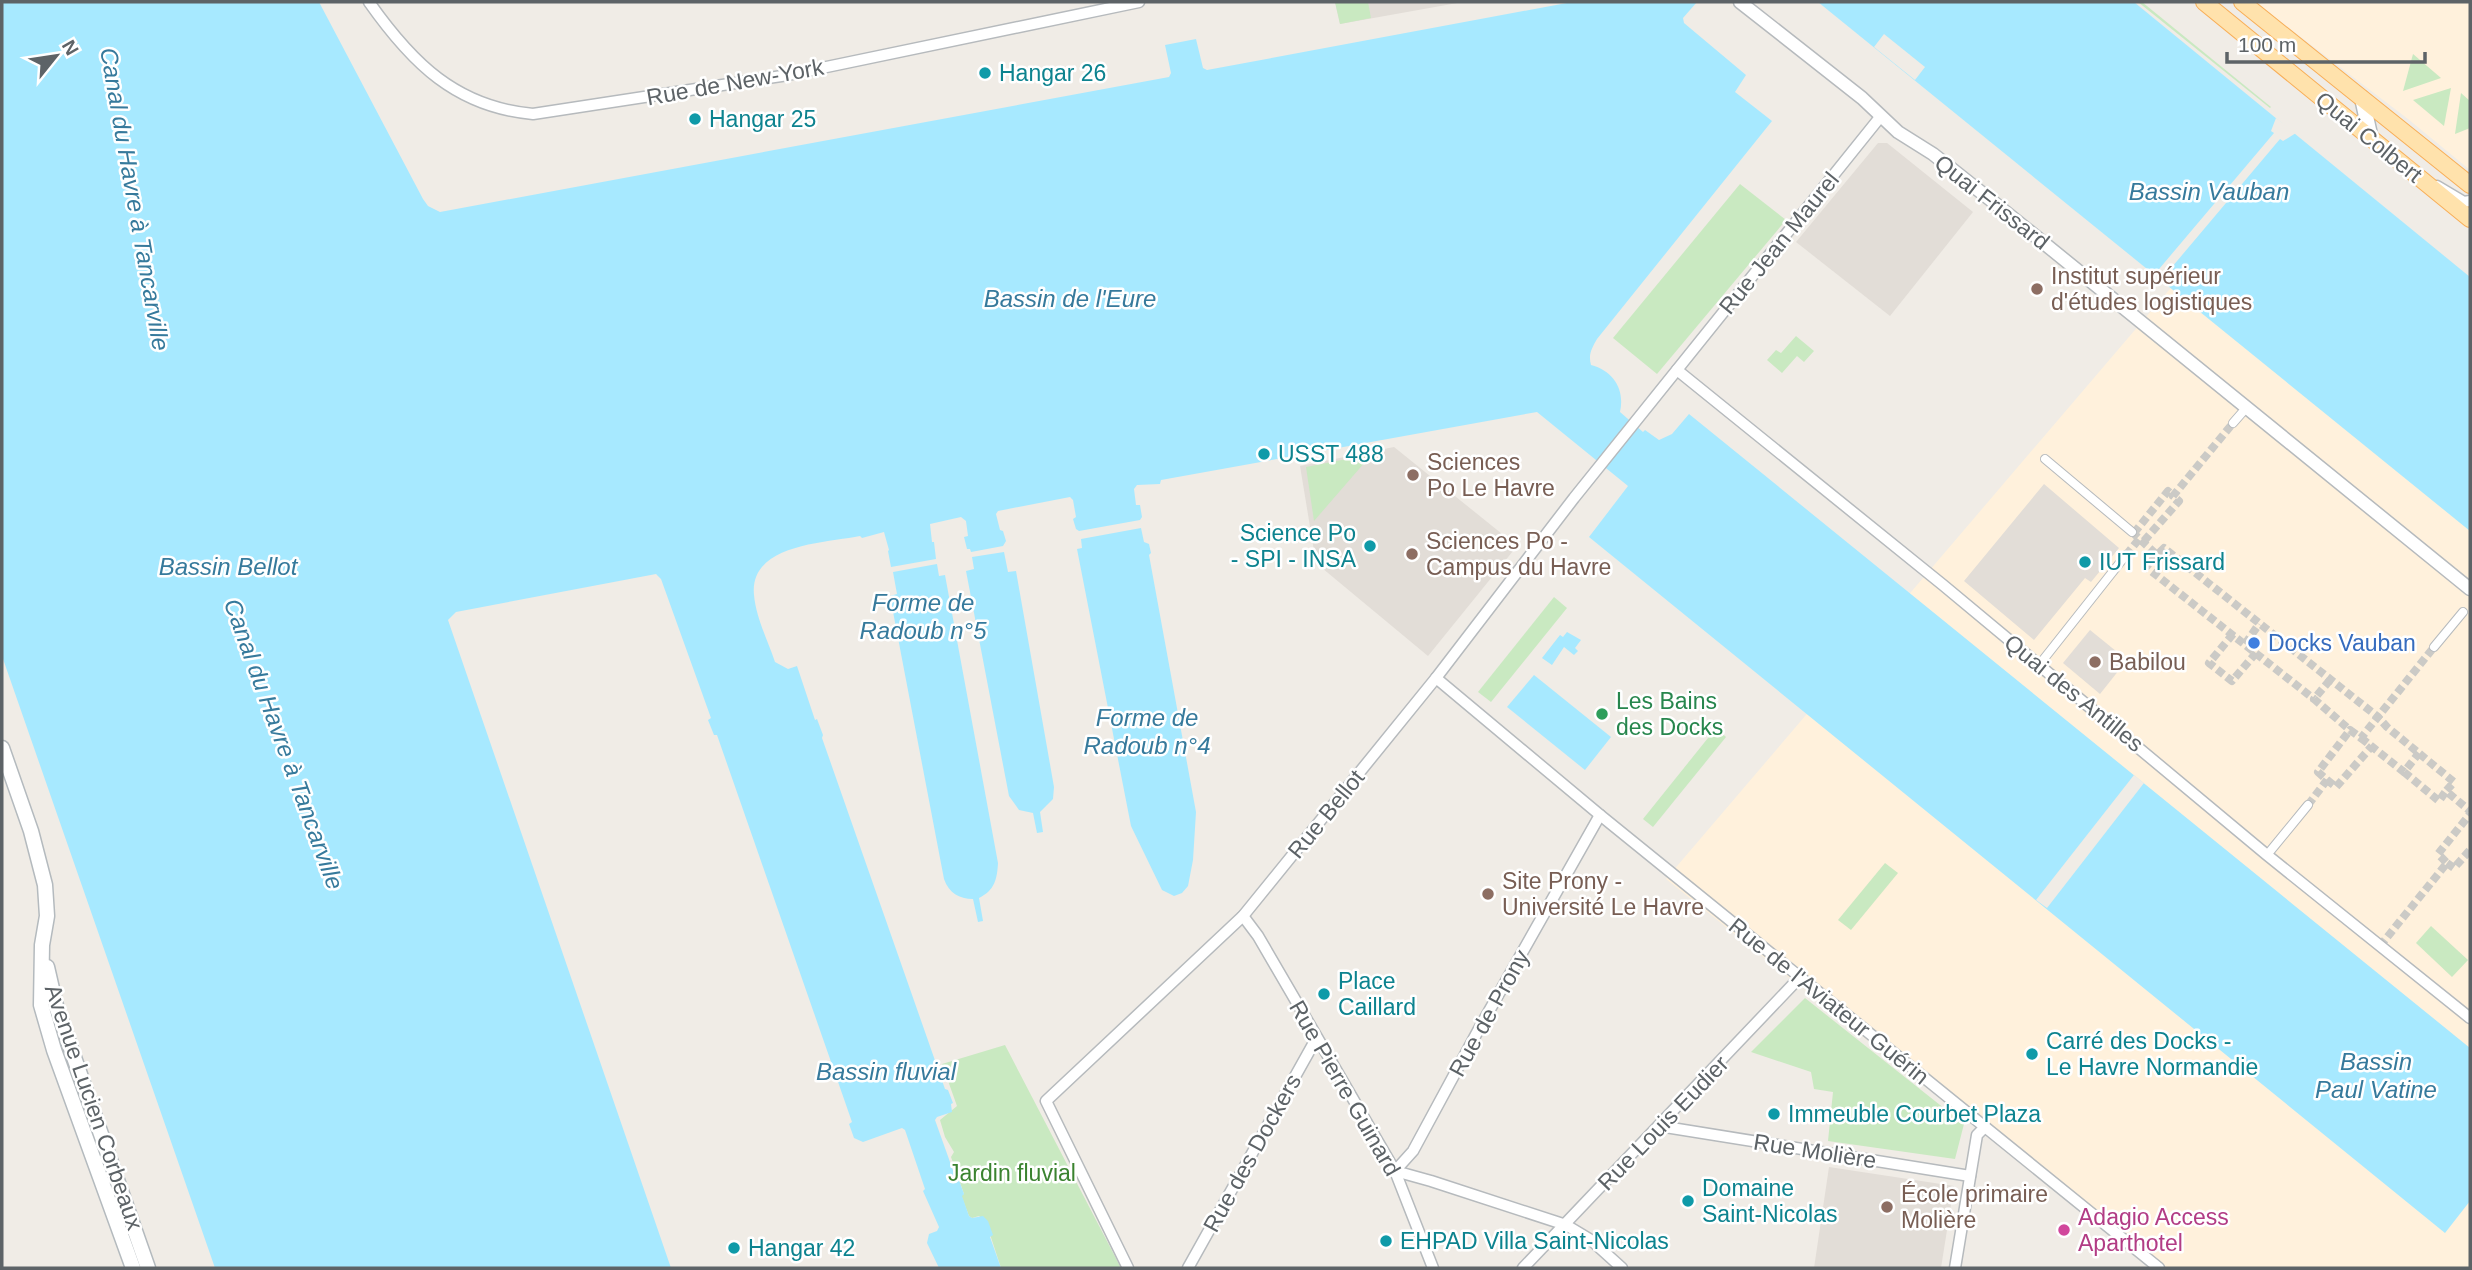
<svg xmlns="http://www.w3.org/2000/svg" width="2472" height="1270" viewBox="0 0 2472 1270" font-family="Helvetica,sans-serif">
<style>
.commercial{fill:#fff1dc}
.education{fill:#e2ddd7}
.green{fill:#c9e9c1}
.water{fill:#a7e9ff}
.pier{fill:#f0ece6}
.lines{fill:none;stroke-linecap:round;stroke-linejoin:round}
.pedestrian-tunnel{stroke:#cbcac6;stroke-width:8;stroke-dasharray:8 4;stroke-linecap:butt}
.pedestrian-casing{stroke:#b6babd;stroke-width:10}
.minor-casing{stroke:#b6babd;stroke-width:13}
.tertiary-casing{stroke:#b6babd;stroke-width:15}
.secondary-casing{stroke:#b4babe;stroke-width:17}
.primary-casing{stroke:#f8ae57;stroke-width:18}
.pedestrian{stroke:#fff;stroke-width:8}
.minor{stroke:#fff;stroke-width:10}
.tertiary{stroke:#fff;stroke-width:12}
.secondary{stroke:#fff;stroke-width:14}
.primary{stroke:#ffe2ac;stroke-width:16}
.culture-dot{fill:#0f9aa8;stroke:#fff;stroke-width:2.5}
.education-dot{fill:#8d6e63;stroke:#fff;stroke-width:2.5}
.shop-dot{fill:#3f7fe0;stroke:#fff;stroke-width:2.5}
.leisure-dot{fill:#2e9e5b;stroke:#fff;stroke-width:2.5}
.hotel-dot{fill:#d1479c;stroke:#fff;stroke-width:2.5}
.labels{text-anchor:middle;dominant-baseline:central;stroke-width:5;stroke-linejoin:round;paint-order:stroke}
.culture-label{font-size:23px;fill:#0d838f;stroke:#fff;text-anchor:start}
.street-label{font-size:23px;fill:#5d6367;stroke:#fff}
.education-label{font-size:23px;fill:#785e54;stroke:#fff;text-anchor:start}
.shop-label{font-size:23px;fill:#366cbe;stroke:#fff;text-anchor:start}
.leisure-label{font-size:23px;fill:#27864d;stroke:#fff;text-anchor:start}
.park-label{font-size:23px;fill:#3b8330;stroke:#fff}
.hotel-label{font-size:23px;fill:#b23c85;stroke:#fff;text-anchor:start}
.water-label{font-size:24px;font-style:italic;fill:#367a9c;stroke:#fff}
</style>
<rect width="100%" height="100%" fill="#f0ece6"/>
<g class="commercial">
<path d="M2255,2H2470V170L2408,119Z"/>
<path d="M2181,276L2470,493V1268H2152L1666,879Z"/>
</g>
<g class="education">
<path d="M1335,2H1463L1340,24Z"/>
<path d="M1878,143H1887L1973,212L1890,316L1796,242Z"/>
<path d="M1394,447L1517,546L1428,656L1316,563L1300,466Z"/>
<path d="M2044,484L2119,548L2091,582L2085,578L2034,640L1964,581Z"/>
<path d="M2090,630L2127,660L2100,694L2063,663Z"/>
<path d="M1829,1167L1954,1186L1941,1268H1814Z"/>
</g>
<g class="green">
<path d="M1335,2H1368L1371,18L1340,24Z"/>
<path d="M2138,2H2142L2271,107L2270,108Z"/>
<path d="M2413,54L2441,78L2403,91Z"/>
<path d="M2451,88L2444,126L2413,100Z"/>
<path d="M2461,93L2470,101V128L2455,134Z"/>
<path d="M1740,184L1786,220L1657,374L1613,338Z"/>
<path d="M1796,336L1814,351L1804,362L1797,356L1782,373L1767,360L1776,350L1781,353Z"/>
<path d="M1372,454L1314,521L1306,467Z"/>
<path d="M1554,597L1567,608L1491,702L1478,692Z"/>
<path d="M1716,728L1726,737L1653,827L1643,819Z"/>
<path d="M1885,863L1898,873L1851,930L1838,920Z"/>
<path d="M2431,926L2468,960L2452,977L2416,943Z"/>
<path d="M1805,998L1964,1124L1955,1159L1828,1141L1833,1092L1814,1089L1811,1072L1751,1052Z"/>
<path d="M1005,1045L1121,1268H1001L986,1222L979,1216L972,1218L969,1216L961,1195L964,1194L951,1157L954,1152L945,1137L940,1120L957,1106L942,1064Z"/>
</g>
<g class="water">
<path d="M2,2H319L423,199L428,206L440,212L1169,77L1171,73L1165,45L1196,39L1203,68L1207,70L1572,2H1697L1683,18L1684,23L1746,75L1735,92L1772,121L1597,339C1592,348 1588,354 1591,365C1614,371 1625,390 1620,412L1643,432L1645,430L1659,440L1672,434L1689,414L2470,1048V1201L2445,1233L1589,537L1628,486L1537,412L1161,480L1160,484L1137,485L1134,489L1136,505H1140L1142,517L1140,520L1079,531L1076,529L1073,519L1076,517L1073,500L1070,497L998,511L996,514L1000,530L1003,531L1006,541L1003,546L971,552L970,549H967L964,537L968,536L966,521L961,517L930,524L932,542H934L936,559L891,567L888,551L889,550L884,532L862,538L860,536C825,543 749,544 754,595C756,618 768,641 775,662L788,669L797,666L815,720L817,719L823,735L822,738L945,1089L948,1090L953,1103L951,1104L952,1112L937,1117L935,1120L955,1176L959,1180L964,1194L962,1196L969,1216L972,1218L983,1216L988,1221L993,1235L990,1237L1001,1268H939L927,1243L929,1234L937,1231L939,1227L923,1191L925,1189L905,1130L902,1128L863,1142L854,1138L849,1124L852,1122L717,735H714L708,720L711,718L661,579L656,574L456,612L448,620L671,1268H215L2,656Z"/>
<path d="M1818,2H2134L2470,277V531Z"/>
<path d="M1141,528L1144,542L1149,544L1151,553L1149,555L1196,812L1193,860L1188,886L1182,893L1174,896L1162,890L1131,826L1077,549L1082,548L1081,539Z"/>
<path d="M1004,552L1008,572L1016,571L1054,787L1053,799L1040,812L1043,832L1037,833L1033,813L1019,810L1009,796L966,571L974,569L972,557Z"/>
<path d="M937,564L939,576L945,575L998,863C997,879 995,890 979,898L983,921L978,922L973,899C959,899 949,893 944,879L890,596L897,594L893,572Z"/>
<path d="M1567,632L1581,640L1575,648L1578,651L1574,655L1564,647L1552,665L1542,658L1560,635L1563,637Z"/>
<path d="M1534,675L1611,737L1585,770L1507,707Z"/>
</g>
<g class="pier">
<path d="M1884,34L1925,67L1915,80L1874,47Z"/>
<path d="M2276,118L2296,133L2283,141L2280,139L2161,280L2158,278L2154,275L2274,133L2271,131Z"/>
<path d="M2134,775L2144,783L2047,908L2036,900Z"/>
</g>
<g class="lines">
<g class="pedestrian-tunnel">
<path d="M2132,532L2157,555L2164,548L2378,717L2387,727L2454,782L2446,791L2470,811"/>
<path d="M2134,533L2168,491L2173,496"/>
<path d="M2144,541L2179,501L2173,496L2233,423"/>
<path d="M2126,555L2140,538"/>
<path d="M2157,555L2146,567L2314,699"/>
<path d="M2233,634L2209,663L2232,681L2256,653"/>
<path d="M2245,644L2259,624"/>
<path d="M2330,680L2314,699L2350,730"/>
<path d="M2361,738L2404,772L2419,753"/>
<path d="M2404,772L2439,801L2446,791"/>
<path d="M2327,780L2336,787L2372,746"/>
<path d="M2308,805L2327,780L2318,772L2350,730L2361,738L2434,647"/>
<path d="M2447,863L2454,868L2470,850"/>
<path d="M2380,946L2447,863L2438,854L2470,814"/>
</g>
<g class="pedestrian-casing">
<g id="pedestrian">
<path d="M2233,423L2247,407"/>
<path d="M2045,459L2132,532"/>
<path d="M2434,647L2463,612"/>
<path d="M2039,665L2126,555"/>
<path d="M2267,855L2308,805"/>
</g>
</g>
<g class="minor-casing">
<g id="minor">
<path d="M369,2C412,63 456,107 533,114L788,75L1139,2"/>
<path d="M2437,186L2464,202L2470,201"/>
<path d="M1677,370L1943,585L2267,855L2470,1018"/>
<path d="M1436,678L1600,815L2159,1268"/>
<path d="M1600,815L1480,1027L1413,1151L1395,1171L1431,1181L1566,1225L1591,1240L1622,1268"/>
<path d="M1243,916L1258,936L1395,1171L1433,1268"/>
<path d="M1659,1126L1970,1176"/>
<path d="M1128,1268L1046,1101L1243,916L1436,678L1574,498L1881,116"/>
<path d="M1188,1268L1316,1039"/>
<path d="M1523,1268L1801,976"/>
<path d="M1955,1268L1977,1135L1985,1127"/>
</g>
</g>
<g class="tertiary-casing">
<path id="tertiary" d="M1740,2L1862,98L1898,132L1933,154L1992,201L2470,589"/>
</g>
<g class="secondary-casing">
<g id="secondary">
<path d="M2362,98L2371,139"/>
<path d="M2,748L31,831L45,885L47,916L42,945L41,1005L54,1050L133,1268"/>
<path d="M47,967L56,1006L148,1268"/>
</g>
</g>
<g class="primary-casing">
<g id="primary">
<path d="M2204,2L2470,219"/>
<path d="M2242,2L2470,185"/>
</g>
</g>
<use href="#pedestrian" class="pedestrian"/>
<use href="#minor" class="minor"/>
<use href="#tertiary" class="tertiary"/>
<use href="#secondary" class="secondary"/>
<use href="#primary" class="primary"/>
</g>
<g class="culture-dot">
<circle cx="985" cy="73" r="7"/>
<circle cx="695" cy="119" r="7"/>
<circle cx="1264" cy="454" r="7"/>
<circle cx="1370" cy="546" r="7"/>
<circle cx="2085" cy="562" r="7"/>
<circle cx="1324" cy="994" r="7"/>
<circle cx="2032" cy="1054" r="7"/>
<circle cx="1774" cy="1114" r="7"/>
<circle cx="1688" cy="1201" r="7"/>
<circle cx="1386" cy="1241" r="7"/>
<circle cx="734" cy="1248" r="7"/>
</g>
<g class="education-dot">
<circle cx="2037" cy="289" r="7"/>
<circle cx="1413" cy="475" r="7"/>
<circle cx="1412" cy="554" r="7"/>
<circle cx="2095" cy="662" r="7"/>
<circle cx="1488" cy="894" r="7"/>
<circle cx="1887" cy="1207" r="7"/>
</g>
<circle class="shop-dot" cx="2254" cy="643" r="7"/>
<circle class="leisure-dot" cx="1602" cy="714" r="7"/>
<circle class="hotel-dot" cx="2064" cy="1230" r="7"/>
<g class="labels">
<g class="culture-label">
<text x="999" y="73">Hangar 26</text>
<text x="709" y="119">Hangar 25</text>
<text x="1278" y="454">USST 488</text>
<text x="1356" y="533" text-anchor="end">Science Po<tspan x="1356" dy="26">- SPI - INSA</tspan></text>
<text x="2099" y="562">IUT Frissard</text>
<text x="1338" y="981">Place<tspan x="1338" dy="26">Caillard</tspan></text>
<text x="2046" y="1041">Carré des Docks -<tspan x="2046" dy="26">Le Havre Normandie</tspan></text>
<text x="1788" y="1114">Immeuble Courbet Plaza</text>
<text x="1702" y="1188">Domaine<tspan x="1702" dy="26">Saint-Nicolas</tspan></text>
<text x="1400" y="1241">EHPAD Villa Saint-Nicolas</text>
<text x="748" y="1248">Hangar 42</text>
</g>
<g class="street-label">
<text transform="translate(735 82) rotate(-10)">Rue de New-York</text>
<text transform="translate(2369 137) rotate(39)">Quai Colbert</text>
<text transform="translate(1992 202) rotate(38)">Quai Frissard</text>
<text transform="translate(1779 243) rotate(-51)">Rue Jean Maurel</text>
<text transform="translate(2074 693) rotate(39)">Quai des Antilles</text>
<text transform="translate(1326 814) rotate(-51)">Rue Bellot</text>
<text transform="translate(1829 1001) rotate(39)">Rue de l'Aviateur Guérin</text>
<text transform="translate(1489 1013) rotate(-61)">Rue de Prony</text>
<text transform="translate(1345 1088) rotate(60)">Rue Pierre Guinard</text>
<text transform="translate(94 1107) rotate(71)">Avenue Lucien Corbeaux</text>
<text transform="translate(1663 1123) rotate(-46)">Rue Louis Eudier</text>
<text transform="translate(1815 1151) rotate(9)">Rue Molière</text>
<text transform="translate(1252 1153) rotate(-61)">Rue des Dockers</text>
</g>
<g class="education-label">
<text x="2051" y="276">Institut supérieur<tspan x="2051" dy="26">d'études logistiques</tspan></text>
<text x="1427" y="462">Sciences<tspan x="1427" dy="26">Po Le Havre</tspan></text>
<text x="1426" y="541">Sciences Po -<tspan x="1426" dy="26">Campus du Havre</tspan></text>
<text x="2109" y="662">Babilou</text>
<text x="1502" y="881">Site Prony -<tspan x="1502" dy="26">Université Le Havre</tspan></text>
<text x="1901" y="1194">École primaire<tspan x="1901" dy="26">Molière</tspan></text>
</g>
<g class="shop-label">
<text x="2268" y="643">Docks Vauban</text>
</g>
<g class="leisure-label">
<text x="1616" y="701">Les Bains<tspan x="1616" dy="26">des Docks</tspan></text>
</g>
<g class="park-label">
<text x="1012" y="1173">Jardin fluvial</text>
</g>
<g class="hotel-label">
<text x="2078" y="1217">Adagio Access<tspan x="2078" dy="26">Aparthotel</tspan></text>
</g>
<g class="water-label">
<text x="2209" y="191">Bassin Vauban</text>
<text transform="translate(135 199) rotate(80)">Canal du Havre à Tancarville</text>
<text x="1070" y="298">Bassin de l'Eure</text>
<text x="228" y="566">Bassin Bellot</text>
<text x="923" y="602">Forme de<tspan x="923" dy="28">Radoub n°5</tspan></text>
<text x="1147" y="717">Forme de<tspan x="1147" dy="28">Radoub n°4</tspan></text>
<text transform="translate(284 744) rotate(70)">Canal du Havre à Tancarville</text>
<text x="2376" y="1061">Bassin<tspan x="2376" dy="28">Paul Vatine</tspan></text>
<text x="886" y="1071">Bassin fluvial</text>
</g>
</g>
<rect width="2472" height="1270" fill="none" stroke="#5d6367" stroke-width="7"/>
<g transform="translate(56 56) rotate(60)" stroke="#ffffff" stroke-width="5" paint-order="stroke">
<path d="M0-5L12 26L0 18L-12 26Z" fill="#5d6367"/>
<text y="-10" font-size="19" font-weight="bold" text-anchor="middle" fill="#5d6367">N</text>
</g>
<path d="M2227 52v10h198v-10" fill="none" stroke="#5d6367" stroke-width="3.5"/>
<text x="2238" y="52" font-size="21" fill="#5d6367" stroke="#ffffff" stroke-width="5" paint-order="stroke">100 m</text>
</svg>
